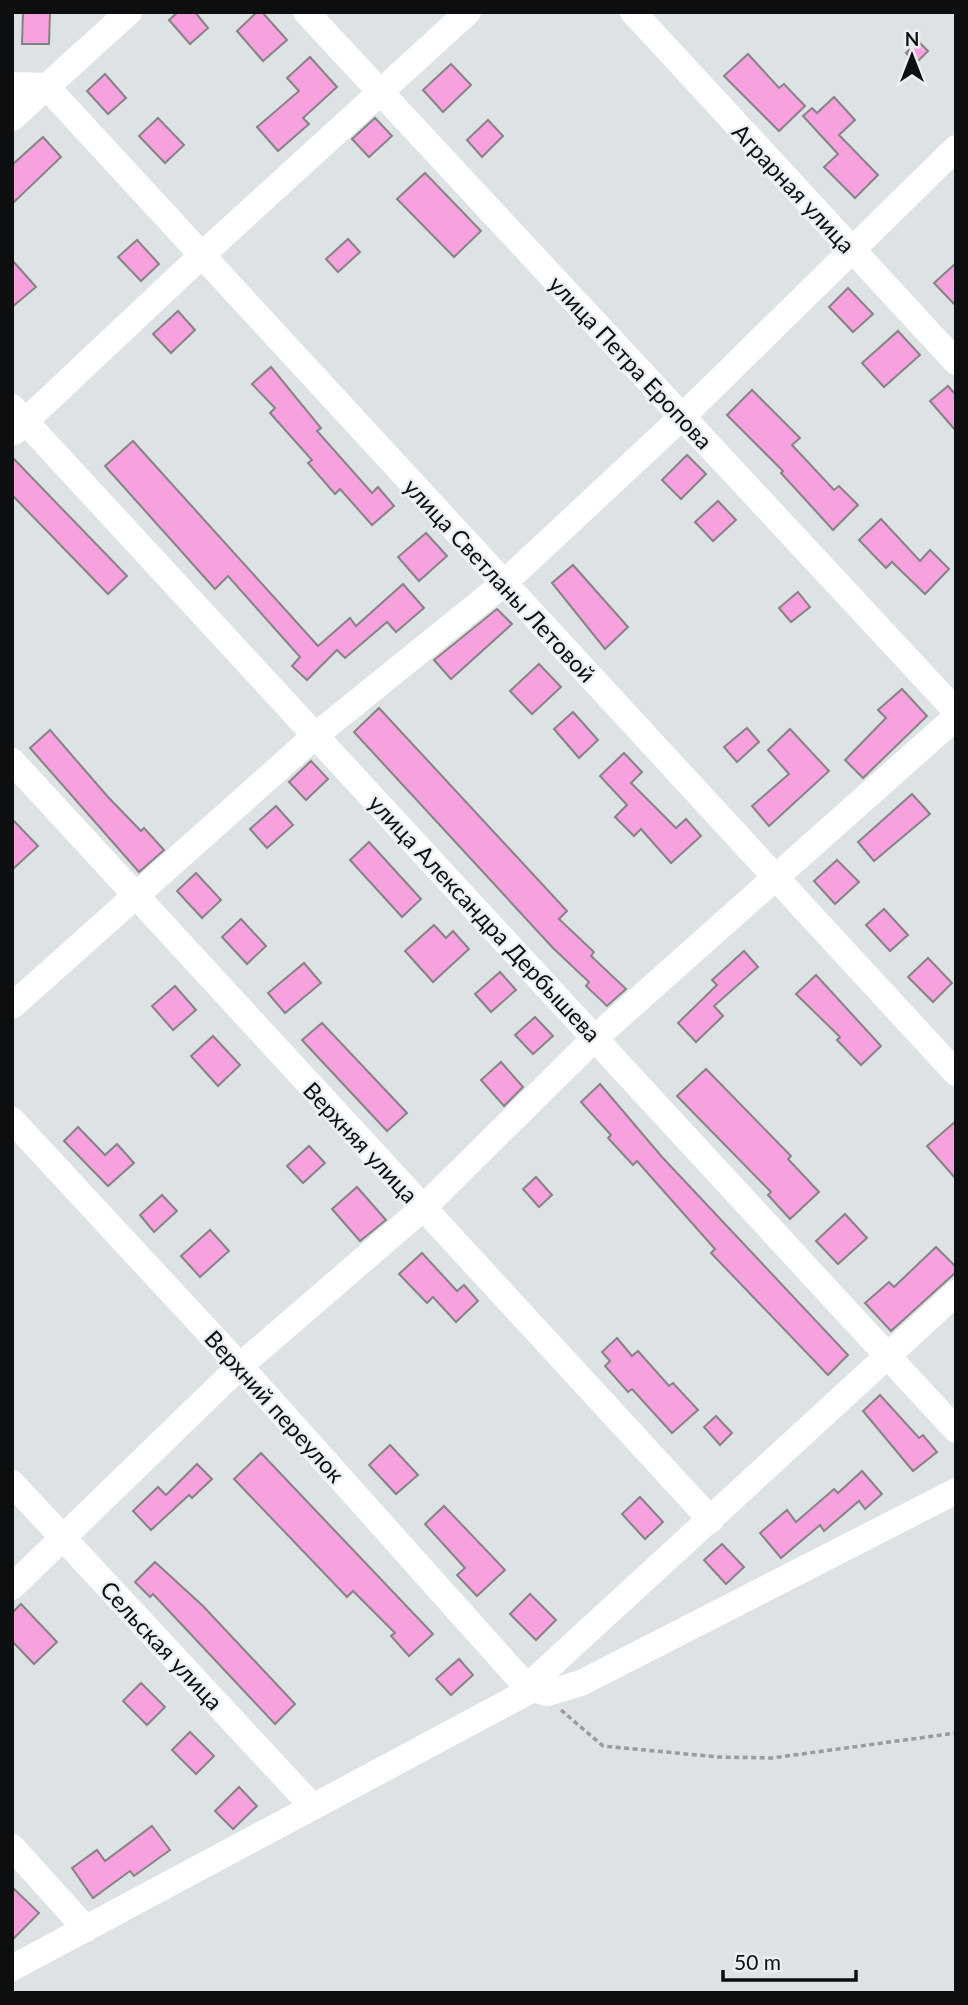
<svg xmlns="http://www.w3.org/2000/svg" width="968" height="2005" viewBox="0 0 968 2005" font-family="Lato,sans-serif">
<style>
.building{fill:#f7a1de;stroke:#878285;stroke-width:2}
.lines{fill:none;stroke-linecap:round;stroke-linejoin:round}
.path{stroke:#989c9e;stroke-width:3.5;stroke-dasharray:5 3.5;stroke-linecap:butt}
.minor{stroke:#fff;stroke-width:26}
.labels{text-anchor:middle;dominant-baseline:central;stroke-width:5;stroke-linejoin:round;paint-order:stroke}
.street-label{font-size:23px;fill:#0c0e0f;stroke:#eaeff3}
</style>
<rect width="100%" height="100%" fill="#dde2e5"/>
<g class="building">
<path d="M23,12H50L49,44H22Z"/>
<path d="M178,12H195L208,28L190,44L169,20Z"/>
<path d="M257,12H262L287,40L263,61L237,31Z"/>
<path d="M918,41L928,51L916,63L906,53Z"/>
<path d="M748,54L779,88L784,84L805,106L779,131L724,76Z"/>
<path d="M310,57L337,87L303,118L309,124L278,151L257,127L299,91L287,78Z"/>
<path d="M451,64L471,85L443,112L423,90Z"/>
<path d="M105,74L126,98L108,114L87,91Z"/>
<path d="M834,97L855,120L839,135L878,175L855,198L824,167L838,154L803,116L812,108L817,113Z"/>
<path d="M158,118L184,145L165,163L139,136Z"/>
<path d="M375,118L392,136L369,157L352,139Z"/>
<path d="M488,120L503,136L482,157L467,140Z"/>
<path d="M43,137L61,157L12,204V165Z"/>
<path d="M425,173L481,231L454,257L397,199Z"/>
<path d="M348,239L360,252L338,272L326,259Z"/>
<path d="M137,240L159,264L141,281L118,257Z"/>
<path d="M12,260L36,287L12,307Z"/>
<path d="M956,263V306L934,283Z"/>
<path d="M848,288L873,314L853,332L829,307Z"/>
<path d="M178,311L195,330L171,353L153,334Z"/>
<path d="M898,331L920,355L884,387L862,363Z"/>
<path d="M271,367L321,428L317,431L372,493L378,487L394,506L372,525L340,489L335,494L308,463L312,460L270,413L275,408L252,384Z"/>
<path d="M948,386L956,395V431L930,401Z"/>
<path d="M752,390L800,438L792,445L834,490L839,486L858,505L833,530L781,473L783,471L727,415Z"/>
<path d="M133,441L318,646L350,618L356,626L403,584L424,608L396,632L387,622L345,658L337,650L307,680L292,666L300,657L228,576L215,589L105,466Z"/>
<path d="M687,455L706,474L681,499L662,480Z"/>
<path d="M12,457L127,576L108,594L12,495Z"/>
<path d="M718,501L736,520L713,541L695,522Z"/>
<path d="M881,519L920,561L930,550L949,569L925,594L892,562L886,568L859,540Z"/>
<path d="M426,533L447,556L419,581L398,557Z"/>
<path d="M573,565L628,627L605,649L552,583Z"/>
<path d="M798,592L810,607L791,622L779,608Z"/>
<path d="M497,609L512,624L451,679L434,660Z"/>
<path d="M539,664L561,687L532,714L510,691Z"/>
<path d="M902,689L927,716L863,778L845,760L886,718L878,710Z"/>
<path d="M379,708L567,911L559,919L594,952L591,956L626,989L607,1006L586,986L589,982L553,948L354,732Z"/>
<path d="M573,712L598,740L579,758L554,729Z"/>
<path d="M747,728L759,742L737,762L724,747Z"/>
<path d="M790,729L829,771L769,826L752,806L789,774L768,750Z"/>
<path d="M50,730L108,797L141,831L144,828L164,850L139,872L30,748Z"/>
<path d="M624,753L642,772L631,783L676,828L686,819L701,836L671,863L641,829L634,836L615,817L627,805L600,776Z"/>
<path d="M311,761L328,779L306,800L289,782Z"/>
<path d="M912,794L930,814L874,861L858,842Z"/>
<path d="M276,806L293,825L267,848L250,829Z"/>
<path d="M12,819L38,846L12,870Z"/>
<path d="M369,842L421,899L402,917L350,860Z"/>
<path d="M837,860L859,882L835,904L814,881Z"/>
<path d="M196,873L221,900L202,918L177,891Z"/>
<path d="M884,909L908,935L890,951L866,925Z"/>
<path d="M241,919L266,946L247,964L222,937Z"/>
<path d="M434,925L446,938L453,931L469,949L433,982L405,951Z"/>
<path d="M744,951L758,967L714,1006L723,1016L696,1042L678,1023L717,985L712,980Z"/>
<path d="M928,958L952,983L933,1002L908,977Z"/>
<path d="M304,963L321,983L285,1013L268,993Z"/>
<path d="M500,972L516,990L491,1012L475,994Z"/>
<path d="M816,975L881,1046L861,1065L837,1040L840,1037L796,994Z"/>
<path d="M175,986L196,1010L173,1030L152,1006Z"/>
<path d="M535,1017L553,1036L533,1054L515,1035Z"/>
<path d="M322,1023L407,1113L387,1131L302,1040Z"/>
<path d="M213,1036L240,1065L218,1086L191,1056Z"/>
<path d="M501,1062L523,1087L504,1106L481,1080Z"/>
<path d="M706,1069L791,1156L788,1159L819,1192L790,1219L768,1195L771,1192L677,1096Z"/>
<path d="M600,1084L662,1157L848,1355L828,1375L711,1253L715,1249L637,1161L633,1165L608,1138L611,1135L581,1102Z"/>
<path d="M956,1121V1179L927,1146Z"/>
<path d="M78,1127L105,1155L117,1144L134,1163L108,1186L64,1141Z"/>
<path d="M309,1146L325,1163L303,1183L287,1166Z"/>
<path d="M536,1177L552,1195L539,1207L523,1189Z"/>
<path d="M357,1187L386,1220L360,1241L332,1209Z"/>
<path d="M162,1195L177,1211L154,1232L140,1215Z"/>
<path d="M845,1214L867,1238L838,1264L816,1241Z"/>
<path d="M210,1230L229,1251L200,1277L181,1256Z"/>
<path d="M936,1247L956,1267V1272L891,1331L865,1303L889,1282L894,1287Z"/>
<path d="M422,1253L457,1291L464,1285L478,1301L456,1322L433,1297L427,1303L399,1274Z"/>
<path d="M617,1338L632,1356L638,1351L669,1386L673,1383L698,1410L672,1433L632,1389L628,1392L605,1366L610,1361L602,1352Z"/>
<path d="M880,1395L919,1438L923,1435L937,1452L913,1471L863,1411Z"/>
<path d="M716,1416L732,1433L720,1445L704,1427Z"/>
<path d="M390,1445L418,1475L396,1494L369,1465Z"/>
<path d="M261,1453L433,1634L409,1656L391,1636L395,1633L353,1591L347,1597L234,1479Z"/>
<path d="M197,1464L212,1479L192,1498L189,1495L151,1530L133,1511L158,1487L166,1495Z"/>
<path d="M862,1471L882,1494L865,1509L859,1501L824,1531L820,1525L781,1558L760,1533L787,1510L796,1522L834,1489L838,1493Z"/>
<path d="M640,1497L663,1522L645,1539L622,1514Z"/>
<path d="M444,1506L505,1570L477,1596L457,1575L465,1568L425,1524Z"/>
<path d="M722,1544L744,1567L726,1584L704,1560Z"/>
<path d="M155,1562L203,1606L295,1704L275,1724L153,1594L150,1597L135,1582Z"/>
<path d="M530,1594L556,1620L536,1640L510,1614Z"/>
<path d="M21,1604L57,1642L34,1664L12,1641V1613Z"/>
<path d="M459,1659L473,1675L451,1695L436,1679Z"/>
<path d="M141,1683L165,1707L147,1725L123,1701Z"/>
<path d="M190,1732L214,1756L196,1774L172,1750Z"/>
<path d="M239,1787L257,1806L233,1829L215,1811Z"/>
<path d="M152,1826L170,1850L134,1876L130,1871L93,1898L72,1868L97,1850L105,1861Z"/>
<path d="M12,1887L39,1913L12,1940Z"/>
</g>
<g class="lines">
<path class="path" d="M561,1710L603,1746L718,1757L772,1758L956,1733"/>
<g class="minor">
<path d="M306,12L956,711"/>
<path d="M633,12L956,362"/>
<path d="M12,85L46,86L956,1073"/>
<path d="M12,118L129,12"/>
<path d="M12,407L956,1430"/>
<path d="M14,432L202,255L468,12"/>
<path d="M12,761L711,1520"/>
<path d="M12,1006L316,735L503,584L682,417L956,148"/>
<path d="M12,1120L240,1366L527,1687L547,1693L581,1683L956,1491"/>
<path d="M12,1483L313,1807"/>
<path d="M12,1587L240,1366L422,1209L595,1038L956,717"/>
<path d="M527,1687L956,1293"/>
<path d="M12,1847L86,1929"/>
<path d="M12,1968L533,1689"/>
</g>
</g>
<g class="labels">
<g class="street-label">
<text transform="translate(794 188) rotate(47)">Аграрная улица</text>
<text transform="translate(631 362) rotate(47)">улица Петра Еропова</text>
<text transform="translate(500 580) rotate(47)">улица Светланы Летовой</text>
<text transform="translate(485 918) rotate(47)">улица Александра Дербышева</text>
<text transform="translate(361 1142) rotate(47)">Верхняя улица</text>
<text transform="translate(275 1406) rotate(48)">Верхний переулок</text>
<text transform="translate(162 1645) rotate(47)">Сельская улица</text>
</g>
</g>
<rect width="968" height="2005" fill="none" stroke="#0c0e0f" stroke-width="28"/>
<g transform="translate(912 56)" stroke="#eaeff3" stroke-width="5" paint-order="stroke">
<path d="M0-5L12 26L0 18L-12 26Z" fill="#0c0e0f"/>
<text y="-10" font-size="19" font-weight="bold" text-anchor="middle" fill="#0c0e0f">N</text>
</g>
<path d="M723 1970v10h133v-10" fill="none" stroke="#0c0e0f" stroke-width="3.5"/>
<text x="734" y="1970" font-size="21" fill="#0c0e0f" stroke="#eaeff3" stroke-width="5" paint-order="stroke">50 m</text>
</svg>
